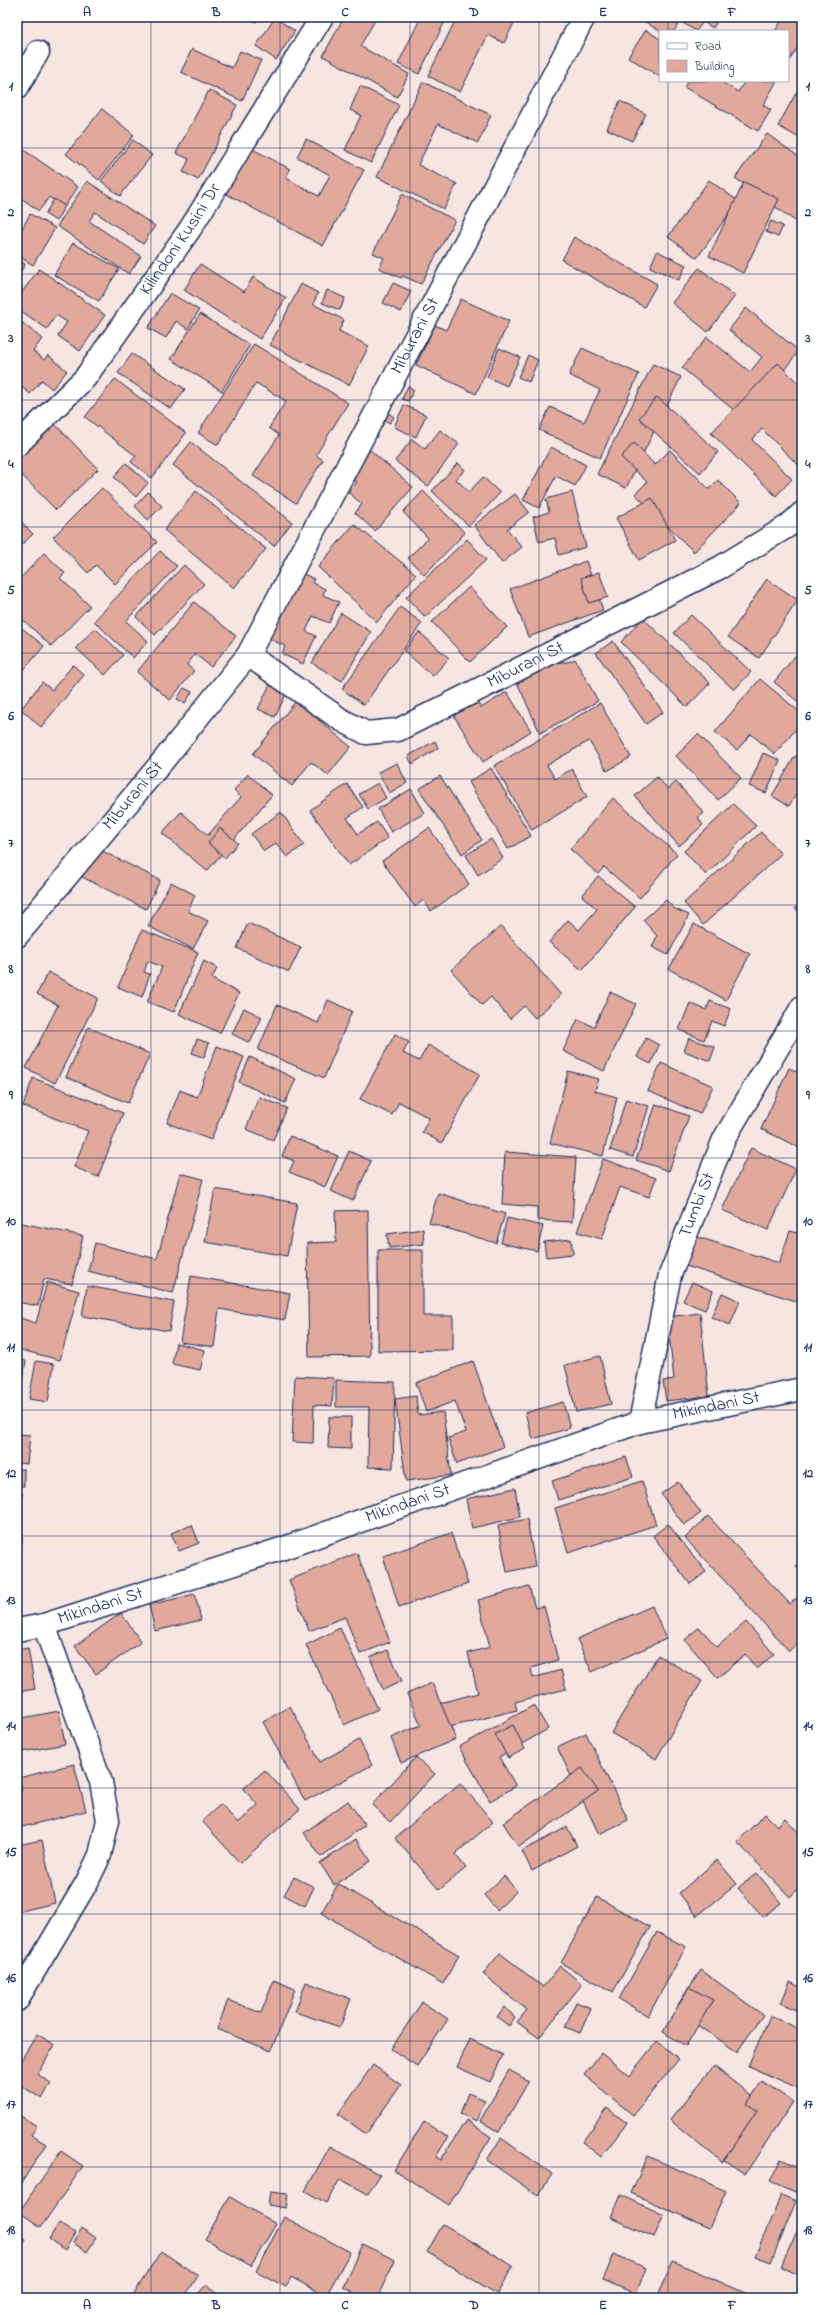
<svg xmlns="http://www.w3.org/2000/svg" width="819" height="2315" viewBox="0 0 819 2315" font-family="'Indie Flower',sans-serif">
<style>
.building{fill:#e1a89b;stroke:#1b2f5e}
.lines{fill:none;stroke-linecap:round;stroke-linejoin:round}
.street-casing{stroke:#1b2f5e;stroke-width:25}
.street{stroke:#fff;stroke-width:22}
.grid{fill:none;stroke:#1b2f5e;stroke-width:1;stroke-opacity:0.55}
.labels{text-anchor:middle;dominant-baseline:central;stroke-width:4;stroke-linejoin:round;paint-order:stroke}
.street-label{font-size:18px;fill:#1b2f5e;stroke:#fff}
.neatline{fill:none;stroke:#1b2f5e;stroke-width:1.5}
.grid-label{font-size:13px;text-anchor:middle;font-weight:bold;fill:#1b2f5e}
</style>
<rect width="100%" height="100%" fill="#f6e5e1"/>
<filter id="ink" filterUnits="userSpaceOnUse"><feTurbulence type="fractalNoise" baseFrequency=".025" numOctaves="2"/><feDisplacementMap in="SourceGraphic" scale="8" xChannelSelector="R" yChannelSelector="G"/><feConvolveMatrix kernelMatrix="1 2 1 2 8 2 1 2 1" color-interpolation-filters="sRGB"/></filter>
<g filter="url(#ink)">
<g class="building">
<path d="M17,17H23L17,31Z"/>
<path d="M245,17H258L256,22Z"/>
<path d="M344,17H377L360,46L409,74L397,97L323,56Z"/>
<path d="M421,17H447L419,74L398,64Z"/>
<path d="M457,17H517L504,43L488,35L460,92L428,76Z"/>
<path d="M637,17H720L713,28L703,22L696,31L680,21L674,31H660Z"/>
<path d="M784,17H802V40L788,63V31H775Z"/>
<path d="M275,18L295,31L276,60L256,46Z"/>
<path d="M646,30L660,39V77L628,57Z"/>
<path d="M192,49L232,68L240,51L261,60L242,101L181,72Z"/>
<path d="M688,81H720L738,92L745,81H777L763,105L771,110L758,131L684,87Z"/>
<path d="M423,82L491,115L478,143L438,124L418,165L457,184L444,209L377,177Z"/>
<path d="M802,82V137L801,139L778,126Z"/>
<path d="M360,86L399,105L371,163L345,150L361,115L350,110Z"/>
<path d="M209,90L237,105L198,180L183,172L189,159L176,153Z"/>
<path d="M620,101L646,114L632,141L607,129Z"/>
<path d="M102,109L134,135L99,180L66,154Z"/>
<path d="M767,134L802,159V226L735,178Z"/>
<path d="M306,139L364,170L323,246L221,191L245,145L290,169L286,178L319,196L330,175L297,157Z"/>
<path d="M133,140L152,155L120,196L101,181Z"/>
<path d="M18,146L78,187L64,207L49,197L39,211L17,195Z"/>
<path d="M709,180L738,201L697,258L668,237Z"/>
<path d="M87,181L155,226L143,244L95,212L89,221L141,256L129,274L57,226Z"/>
<path d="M744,182L779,199L743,273L709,256Z"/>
<path d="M402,194L455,220L421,284L403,276L401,278L379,268L384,258L373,253Z"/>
<path d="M54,199L65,206L56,221L45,214Z"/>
<path d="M30,214L55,228L33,265L17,255V226L22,229Z"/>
<path d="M771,221L783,226L778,237L766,232Z"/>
<path d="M574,237L657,284L644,307L562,260Z"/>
<path d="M73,243L119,269L99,301L54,275Z"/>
<path d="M657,251L686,265L679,280L650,267Z"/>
<path d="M17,259L25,264L17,278Z"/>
<path d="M200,264L244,292L253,277L286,298L260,339L184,290Z"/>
<path d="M699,268L735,296L708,332L672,303Z"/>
<path d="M39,269L105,315L80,351L58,336L67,322L56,315L47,329L17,308V299Z"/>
<path d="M393,283L411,291L401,312L383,303Z"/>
<path d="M301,284L318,293L313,304L344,320L339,331L369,346L349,385L270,345Z"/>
<path d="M327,290L345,298L340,310L322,303Z"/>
<path d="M170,293L199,310L188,329L176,321L166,338L148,328Z"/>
<path d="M461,299L509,321L476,394L416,365L435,325L446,330Z"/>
<path d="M746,308L799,351L745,419L682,368L707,337L750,372L762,357L729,330Z"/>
<path d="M200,314L250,345L222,391L171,359Z"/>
<path d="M17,318L42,339L33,351L44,360L48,355L67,371L52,389L42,380L30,394L17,383Z"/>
<path d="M254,344L348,403L316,455L323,460L296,503L253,476L279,435L269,428L286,401L256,383L218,445L198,433Z"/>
<path d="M499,348L520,357L507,386L487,377Z"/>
<path d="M582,348L639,374L600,458L539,430L550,407L584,422L600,390L569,375Z"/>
<path d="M132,354L185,389L171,409L118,373Z"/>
<path d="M528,355L538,360L529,382L518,377Z"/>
<path d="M778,363L802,387V469L762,429L752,440L792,479L776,496L711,433Z"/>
<path d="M653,364L681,377L626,488L597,474Z"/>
<path d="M115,379L186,433L152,478L131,462L136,456L85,417Z"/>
<path d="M408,386L414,390L408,401L402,399Z"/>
<path d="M657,397L718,452L700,473L639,418Z"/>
<path d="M404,405L426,415L416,437L394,427Z"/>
<path d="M388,413L394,417L390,423L384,420Z"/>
<path d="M51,420L98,469L56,510L17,470V453Z"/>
<path d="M440,430L459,444L428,486L395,461L412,439L425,449Z"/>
<path d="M191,442L292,522L274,546L173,465Z"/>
<path d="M634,443L655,465L670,450L709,489L718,480L741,503L694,552L635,494L647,482L621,457Z"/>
<path d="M551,447L586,465L575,486L556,476L539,508L523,500Z"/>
<path d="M370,450L413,487L375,531L355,513L362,504L348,492L357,482L348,475Z"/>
<path d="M126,463L148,483L136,497L114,477Z"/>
<path d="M458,463L465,470L456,479L469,492L483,477L500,493L469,526L432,491Z"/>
<path d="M102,488L157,542L115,584L96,565L88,573L53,537Z"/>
<path d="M196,491L266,549L234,588L164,530Z"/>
<path d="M423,491L465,533L424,575L408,558L428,538L403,512Z"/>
<path d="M148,492L162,506L148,520L135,506Z"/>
<path d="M572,492L586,547L559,555L555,538L539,542L533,517L549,512L546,499Z"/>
<path d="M515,494L529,512L507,529L522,547L502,563L474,525Z"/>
<path d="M652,498L675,540L639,560L616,518Z"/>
<path d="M17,517L33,534L17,549Z"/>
<path d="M354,524L416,574L377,622L318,567Z"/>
<path d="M802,527V541L795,535Z"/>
<path d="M467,539L486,560L425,617L406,597Z"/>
<path d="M160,551L177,566L126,621L148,641L133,658L94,621Z"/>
<path d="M44,553L65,573L60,578L90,606L51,646L17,614V582Z"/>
<path d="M586,561L603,610L528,637L510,589Z"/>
<path d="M184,565L204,584L155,635L136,617Z"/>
<path d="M296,570L314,579L312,582L325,589L323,595L339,602L329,623L313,616L306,631L316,636L303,664L282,654L285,646L265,637Z"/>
<path d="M599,572L608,597L589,603L581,578Z"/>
<path d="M767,579L798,600L759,658L728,637Z"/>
<path d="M469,587L507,627L470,662L432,622Z"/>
<path d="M194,602L236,636L211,667L195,654L187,665L194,671L170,700L137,672Z"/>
<path d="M400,607L422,623L364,705L342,689Z"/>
<path d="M341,613L371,632L342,681L312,663Z"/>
<path d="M691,615L751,672L734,690L674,633Z"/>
<path d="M643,618L710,683L687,707L621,642Z"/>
<path d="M17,624L44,646L17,678Z"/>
<path d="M95,628L123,655L105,675L76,648Z"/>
<path d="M419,632L449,658L433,676L404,651Z"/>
<path d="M613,641L663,712L646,724L596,653Z"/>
<path d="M795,656L802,662V705L774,682Z"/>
<path d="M575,659L598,701L540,733L516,680L561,662H568Z"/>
<path d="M73,665L84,675L41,727L21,709L42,682L52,690Z"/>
<path d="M760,679L802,714V722L775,754L751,734L737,750L715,732Z"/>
<path d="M270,684L287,692L275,717L258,709Z"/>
<path d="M503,685L504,691L490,697L488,693Z"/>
<path d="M184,688L192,692L185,703L177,699Z"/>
<path d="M507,692L531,731L483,762L449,708L475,699L481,708Z"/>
<path d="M296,701L351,747L328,775L311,762L292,786L253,754Z"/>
<path d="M600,703L631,757L607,771L589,741L547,765L555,779L572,769L587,797L532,830L494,766Z"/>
<path d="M698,734L741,778L718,800L676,756Z"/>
<path d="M435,741L438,748L412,764L408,756Z"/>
<path d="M763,753L780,760L766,793L749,786Z"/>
<path d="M795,756L802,760V789L800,788L789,806L772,796Z"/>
<path d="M397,763L407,783L389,793L378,772Z"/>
<path d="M491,768L531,836L508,849L469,782Z"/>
<path d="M248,774L272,795L207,871L162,833L181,812L208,835L241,797L234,790Z"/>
<path d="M440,776L482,840L462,854L419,789Z"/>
<path d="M657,777L668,789L676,782L704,813L698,818L703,825L679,846L635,796Z"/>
<path d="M378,783L386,798L368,809L359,794Z"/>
<path d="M347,784L363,807L347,818L358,834L377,822L388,838L349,865L310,810Z"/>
<path d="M411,789L425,813L391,832L378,809Z"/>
<path d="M613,798L677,854L640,898L604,867L598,874L570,849Z"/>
<path d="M733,804L756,826L706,875L684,851Z"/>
<path d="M281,812L304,845L287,857L276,843L264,851L251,834Z"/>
<path d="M220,828L238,843L225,858L208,843Z"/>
<path d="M429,828L469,884L431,911L423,900L415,907L382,861Z"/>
<path d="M761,832L781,854L703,925L684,903Z"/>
<path d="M491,839L503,858L478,875L466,855Z"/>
<path d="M92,846L160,880L146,909L78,875Z"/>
<path d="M598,876L635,907L582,970L549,942L568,920L579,930L597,909L582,896Z"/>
<path d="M171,882L195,895L188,911L208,921L193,949L148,926Z"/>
<path d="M802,898V913L795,909Z"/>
<path d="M666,900L675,909L689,915L668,955L652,947L657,936L643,920Z"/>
<path d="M248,923L301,947L289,972L237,948Z"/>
<path d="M694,924L750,954L726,1000L669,969Z"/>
<path d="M501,926L561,995L535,1018L524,1006L510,1019L491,997L482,1005L451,970Z"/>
<path d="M142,930L198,952L174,1012L147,1002L162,967L148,961L144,972L150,974L142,997L118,987Z"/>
<path d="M204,961L217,968L212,979L239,993L220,1033L179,1014Z"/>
<path d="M48,972L98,998L55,1083L26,1068L58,1005L37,994Z"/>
<path d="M610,992L636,1004L604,1071L563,1051L578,1019L594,1027Z"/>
<path d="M328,1000L352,1011L324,1078L258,1050L277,1005L318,1023Z"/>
<path d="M710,1001L731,1009L724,1026L712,1021L704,1040L679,1030L690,1003L706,1010Z"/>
<path d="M244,1008L262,1017L250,1043L232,1034Z"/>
<path d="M88,1027L150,1054L128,1103L66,1077Z"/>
<path d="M395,1034L409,1042L403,1053L419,1061L428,1045L480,1074L442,1143L422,1132L429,1118L399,1102L392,1115L360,1099Z"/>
<path d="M646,1038L659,1045L651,1064L637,1057Z"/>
<path d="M689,1038L715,1047L710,1061L684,1051Z"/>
<path d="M197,1039L209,1043L204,1058L192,1053Z"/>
<path d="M217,1046L244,1057L211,1140L167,1123L180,1090L197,1097Z"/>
<path d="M250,1057L296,1079L285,1103L239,1082Z"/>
<path d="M661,1063L713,1086L700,1114L648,1091Z"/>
<path d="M789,1068L802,1074V1149L761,1129Z"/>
<path d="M568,1071L599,1079L595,1091L617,1097L603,1156L550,1143Z"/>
<path d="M33,1078L123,1113L98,1177L74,1167L88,1131L23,1106Z"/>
<path d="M259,1097L287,1108L273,1140L246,1129Z"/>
<path d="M626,1099L649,1106L633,1157L610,1150Z"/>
<path d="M656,1104L689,1116L669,1171L636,1160Z"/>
<path d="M290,1136L338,1156L325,1187L289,1172L294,1161L282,1156Z"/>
<path d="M751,1148L796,1169L768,1230L722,1210Z"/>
<path d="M349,1151L371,1161L353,1201L331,1191Z"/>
<path d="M505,1152L576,1157L572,1222L537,1220V1207L502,1204Z"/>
<path d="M603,1159L656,1178L649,1197L620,1187L602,1239L577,1232Z"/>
<path d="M180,1173L203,1179L173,1293L88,1271L95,1243L157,1259Z"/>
<path d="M215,1189L297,1203L287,1256L205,1242Z"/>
<path d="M438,1193L505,1214L496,1243L429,1223Z"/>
<path d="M368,1210L370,1356L309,1357L307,1243L336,1242L335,1211Z"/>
<path d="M507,1218L543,1226L537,1251L501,1243Z"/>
<path d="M17,1222L83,1236L72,1284L44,1279L38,1306L17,1302Z"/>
<path d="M423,1229L424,1244L389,1248L387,1234Z"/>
<path d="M790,1231L802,1234V1292L799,1302L686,1266L695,1236L779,1263Z"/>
<path d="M571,1239L573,1254L546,1257L544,1242Z"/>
<path d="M378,1250H423V1316H453V1350L378,1351Z"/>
<path d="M191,1276L290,1293L285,1320L219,1309L214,1347L180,1342Z"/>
<path d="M47,1282L79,1291L60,1360L17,1349V1317L36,1323Z"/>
<path d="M692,1282L713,1291L705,1310L683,1301Z"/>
<path d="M87,1286L174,1302L169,1331L82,1316Z"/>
<path d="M722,1293L740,1301L730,1325L711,1317Z"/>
<path d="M700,1313L709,1396L666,1401L663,1381L674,1379L667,1317Z"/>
<path d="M176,1343L205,1350L200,1370L172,1364Z"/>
<path d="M600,1356L611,1404L576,1412L565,1365Z"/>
<path d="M17,1359L26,1361L17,1408Z"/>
<path d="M36,1361L54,1364L48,1402L29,1399Z"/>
<path d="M473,1361L503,1447L457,1464L448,1438L466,1432L455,1401L426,1412L416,1383Z"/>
<path d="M295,1376L334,1378L332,1406L314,1405L313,1443L292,1442Z"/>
<path d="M336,1380L395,1382L393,1468L368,1467L369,1407H336Z"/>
<path d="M416,1396L418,1415L443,1412L451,1475L406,1481L395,1399Z"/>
<path d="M563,1402L570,1428L533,1439L525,1413Z"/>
<path d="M329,1417H351V1449L328,1448Z"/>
<path d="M17,1434L30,1435L27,1464L17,1463Z"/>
<path d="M626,1457L633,1477L558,1500L552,1481Z"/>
<rect x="17" y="1469" width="7" height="17"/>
<path d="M642,1481L656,1525L568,1553L555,1508Z"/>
<path d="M678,1482L701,1513L684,1525L661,1494Z"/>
<path d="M515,1488L520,1517L472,1528L466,1499Z"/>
<rect x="17" y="1493" width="5" height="50"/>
<path d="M708,1516L790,1604L802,1593V1639L789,1651L685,1538Z"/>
<path d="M527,1519L535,1566L507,1572L498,1525Z"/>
<path d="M668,1524L706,1572L690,1584L653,1536Z"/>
<path d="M192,1525L199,1543L179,1551L171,1533Z"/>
<path d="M451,1533L468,1584L399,1607L383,1556Z"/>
<path d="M357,1553L390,1642L360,1654L345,1617L309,1631L289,1580Z"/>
<path d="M801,1555L802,1556V1570L796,1567Z"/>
<path d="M529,1586L535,1608L544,1606L558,1660L531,1668L533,1678L561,1670L566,1689L515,1702L517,1710L438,1730L432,1705L478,1693L468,1653L490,1647L478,1600Z"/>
<path d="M195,1594L201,1620L155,1631L149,1605Z"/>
<path d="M652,1606L666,1639L592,1672L577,1639Z"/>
<path d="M121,1613L141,1642L96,1674L75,1646Z"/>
<path d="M746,1622L774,1654L757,1669L745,1654L718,1678L685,1640L699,1627L717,1647Z"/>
<path d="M340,1628L378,1709L344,1725L306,1645Z"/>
<path d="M28,1648L35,1689L17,1692V1650Z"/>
<path d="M388,1650L402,1681L383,1690L370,1657Z"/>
<path d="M658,1655L702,1681L656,1759L611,1733Z"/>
<path d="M432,1683L456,1739L401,1763L391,1738L421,1725L407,1694Z"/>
<path d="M534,1705L548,1729L499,1757L516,1786L490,1801L459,1747Z"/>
<path d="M290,1706L320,1762L359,1740L372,1765L305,1801L263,1722Z"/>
<path d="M59,1711L65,1744L17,1753V1719Z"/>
<path d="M513,1725L525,1749L508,1758L495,1734Z"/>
<path d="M586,1733L628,1820L599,1834L557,1747Z"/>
<path d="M416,1757L435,1774L390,1822L372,1805Z"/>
<path d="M74,1764L86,1811L22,1827L17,1808V1792L22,1790L19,1778Z"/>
<path d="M582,1768L598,1791L519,1847L503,1823Z"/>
<path d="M265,1770L300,1809L240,1863L202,1821L221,1804L238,1823L258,1805L243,1789Z"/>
<path d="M460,1783L493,1822L455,1854L466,1868L439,1890L395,1838Z"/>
<path d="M348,1801L365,1825L321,1857L304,1833Z"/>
<path d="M765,1814L777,1826L785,1818L802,1836V1885L790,1897L737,1842Z"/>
<path d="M567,1827L577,1846L532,1871L522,1851Z"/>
<path d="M356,1839L371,1861L334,1885L320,1863Z"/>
<path d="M42,1840L55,1903L17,1912V1845Z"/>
<path d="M717,1860L737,1884L697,1916L679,1893Z"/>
<path d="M757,1873L781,1903L763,1917L738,1888Z"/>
<path d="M504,1876L517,1891L497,1910L484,1895Z"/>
<path d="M294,1877L314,1887L305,1906L284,1895Z"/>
<path d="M338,1884L459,1955L443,1984L321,1913Z"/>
<path d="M597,1897L650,1927L613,1992L561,1963Z"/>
<path d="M657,1932L686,1947L648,2016L619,1999Z"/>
<path d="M500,1953L543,1987L560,1966L582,1984L539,2038L517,2022L527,2010L483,1974Z"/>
<path d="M701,1970L763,2015L737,2052L675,2009Z"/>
<path d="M274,1980L295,1989L271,2051L217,2029L228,2000L261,2013Z"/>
<path d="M306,1982L351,1999L340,2027L295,2012Z"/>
<path d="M790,1982L802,1988V2013L781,2003Z"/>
<path d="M689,1987L713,2000L686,2046L663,2032Z"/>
<path d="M422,2002L448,2019L417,2066L391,2049Z"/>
<path d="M576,2002L591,2008L580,2033L565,2027Z"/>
<path d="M504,2007L515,2017L509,2026L497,2017Z"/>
<path d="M770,2016L802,2030V2079L798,2088L748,2066Z"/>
<path d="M37,2034L55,2045L37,2074L51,2083L42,2099L17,2083V2067Z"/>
<path d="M470,2039L503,2055L490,2082L457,2067Z"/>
<path d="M657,2041L679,2059L633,2115L584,2075L601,2053L629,2076Z"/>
<path d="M373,2065L401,2085L366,2134L338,2114Z"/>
<path d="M714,2066L766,2108L722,2162L670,2120Z"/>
<path d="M509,2070L529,2081L499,2132L480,2121Z"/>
<path d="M762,2081L793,2102L745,2174L724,2160L757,2110L747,2104Z"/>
<path d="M468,2093L485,2100L477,2121L460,2114Z"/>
<path d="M607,2108L627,2123L601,2157L582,2142Z"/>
<path d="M17,2114L37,2126L31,2135L46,2144L17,2190Z"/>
<path d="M466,2120L491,2137L449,2205L394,2170L424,2122L448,2137L436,2157L441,2160Z"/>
<path d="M501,2138L552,2174L538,2196L487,2160Z"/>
<path d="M330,2146L380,2175L368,2194L340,2179L326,2203L305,2191Z"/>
<path d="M61,2151L83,2166L41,2227L19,2212Z"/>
<path d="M648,2156L726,2191L709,2228L631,2193Z"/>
<path d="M781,2159L802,2169V2195L770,2181Z"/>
<path d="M270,2192L288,2194L286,2208L268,2205Z"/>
<path d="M621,2195L664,2215L654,2237L611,2218Z"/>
<path d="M781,2195L796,2201L771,2262L755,2256Z"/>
<path d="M230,2197L276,2224L251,2266L205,2239Z"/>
<path d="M284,2217L350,2252L326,2296L291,2277L286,2287L256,2271Z"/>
<path d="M802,2220V2277L781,2267Z"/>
<path d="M59,2223L75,2233L65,2250L49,2239Z"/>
<path d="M443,2224L513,2266L497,2294L427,2252Z"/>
<path d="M82,2228L96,2238L87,2252L73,2243Z"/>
<path d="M17,2234L26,2240L17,2253Z"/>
<path d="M362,2244L395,2260L377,2298H363L343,2287Z"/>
<path d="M161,2251L198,2276L184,2298H138L133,2295Z"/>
<path d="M614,2254L646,2268L636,2294L603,2280Z"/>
<path d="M673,2261L752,2296L751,2298H695L690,2296L689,2298H656Z"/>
<path d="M207,2284L222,2298H194Z"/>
</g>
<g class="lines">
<g class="street-casing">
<g id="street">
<path d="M17,88L38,52"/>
<path id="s1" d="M17,445L85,378L190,229L322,17"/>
<path id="s2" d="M248,655L340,719L366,733L398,730L721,567L788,526L802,513"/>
<path id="s3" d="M17,936L162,762L248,655L584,17"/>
<path id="s4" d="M640,1422L670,1275L724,1139L802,1007"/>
<path id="s5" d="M17,1630L44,1625L281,1549L640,1422L802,1389"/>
<path d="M17,2000L87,1882L100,1855L108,1820L101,1782L44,1625"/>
</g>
</g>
<use href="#street" class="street"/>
</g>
</g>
<path class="grid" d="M151,17V2298M280,17V2298M410,17V2298M539,17V2298M668,17V31M668,81V2298M17,148H802M17,274H802M17,400H802M17,527H802M17,653H802M17,779H802M17,905H802M17,1031H802M17,1158H802M17,1284H802M17,1410H802M17,1536H802M17,1662H802M17,1788H802M17,1914H802M17,2041H802M17,2167H802"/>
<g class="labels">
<g class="street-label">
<text stroke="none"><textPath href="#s1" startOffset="264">Kilindoni Kusini Dr</textPath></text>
<text stroke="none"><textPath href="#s3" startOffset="724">Miburani St</textPath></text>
<text stroke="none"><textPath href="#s2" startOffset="317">Miburani St</textPath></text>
<text stroke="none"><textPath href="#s3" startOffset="182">Miburani St</textPath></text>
<text stroke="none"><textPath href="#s4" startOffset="225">Tumbi St</textPath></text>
<text stroke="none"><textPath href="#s5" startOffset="735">Mikindani St</textPath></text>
<text stroke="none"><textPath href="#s5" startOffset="411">Mikindani St</textPath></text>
<text stroke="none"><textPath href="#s5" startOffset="87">Mikindani St</textPath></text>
</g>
</g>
<rect width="819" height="2315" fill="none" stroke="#fff" stroke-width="44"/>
<rect x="659" y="30" width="130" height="52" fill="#ffffff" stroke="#a4acbf"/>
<rect x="667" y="43" width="20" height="6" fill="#ffffff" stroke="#a4acbf"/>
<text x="695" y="50" font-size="12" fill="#1b2f5e">Road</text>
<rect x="667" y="60" width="20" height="12" fill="#e1a89b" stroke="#a4acbf"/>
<text x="695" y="70" font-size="12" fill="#1b2f5e">Building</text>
<rect x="22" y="22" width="775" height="2271" class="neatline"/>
<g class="grid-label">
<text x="87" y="16">A</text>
<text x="216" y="16">B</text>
<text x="345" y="16">C</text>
<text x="474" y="16">D</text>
<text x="603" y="16">E</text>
<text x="732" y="16">F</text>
<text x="11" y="90">1</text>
<text x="808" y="90">1</text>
<text x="11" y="216">2</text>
<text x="808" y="216">2</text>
<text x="11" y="342">3</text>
<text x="808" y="342">3</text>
<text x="11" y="468">4</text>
<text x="808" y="468">4</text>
<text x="11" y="594">5</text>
<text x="808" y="594">5</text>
<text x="11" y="720">6</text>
<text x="808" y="720">6</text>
<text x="11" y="847">7</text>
<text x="808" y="847">7</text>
<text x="11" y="973">8</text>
<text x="808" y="973">8</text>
<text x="11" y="1099">9</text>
<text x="808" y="1099">9</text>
<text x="11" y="1225">10</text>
<text x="808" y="1225">10</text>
<text x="11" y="1351">11</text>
<text x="808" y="1351">11</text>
<text x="11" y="1477">12</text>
<text x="808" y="1477">12</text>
<text x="11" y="1604">13</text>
<text x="808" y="1604">13</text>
<text x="11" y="1730">14</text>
<text x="808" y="1730">14</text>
<text x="11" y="1856">15</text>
<text x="808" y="1856">15</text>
<text x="11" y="1982">16</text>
<text x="808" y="1982">16</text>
<text x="11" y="2108">17</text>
<text x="808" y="2108">17</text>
<text x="11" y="2234">18</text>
<text x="808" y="2234">18</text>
<text x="87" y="2309">A</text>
<text x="216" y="2309">B</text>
<text x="345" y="2309">C</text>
<text x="474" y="2309">D</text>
<text x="603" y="2309">E</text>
<text x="732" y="2309">F</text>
</g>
</svg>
